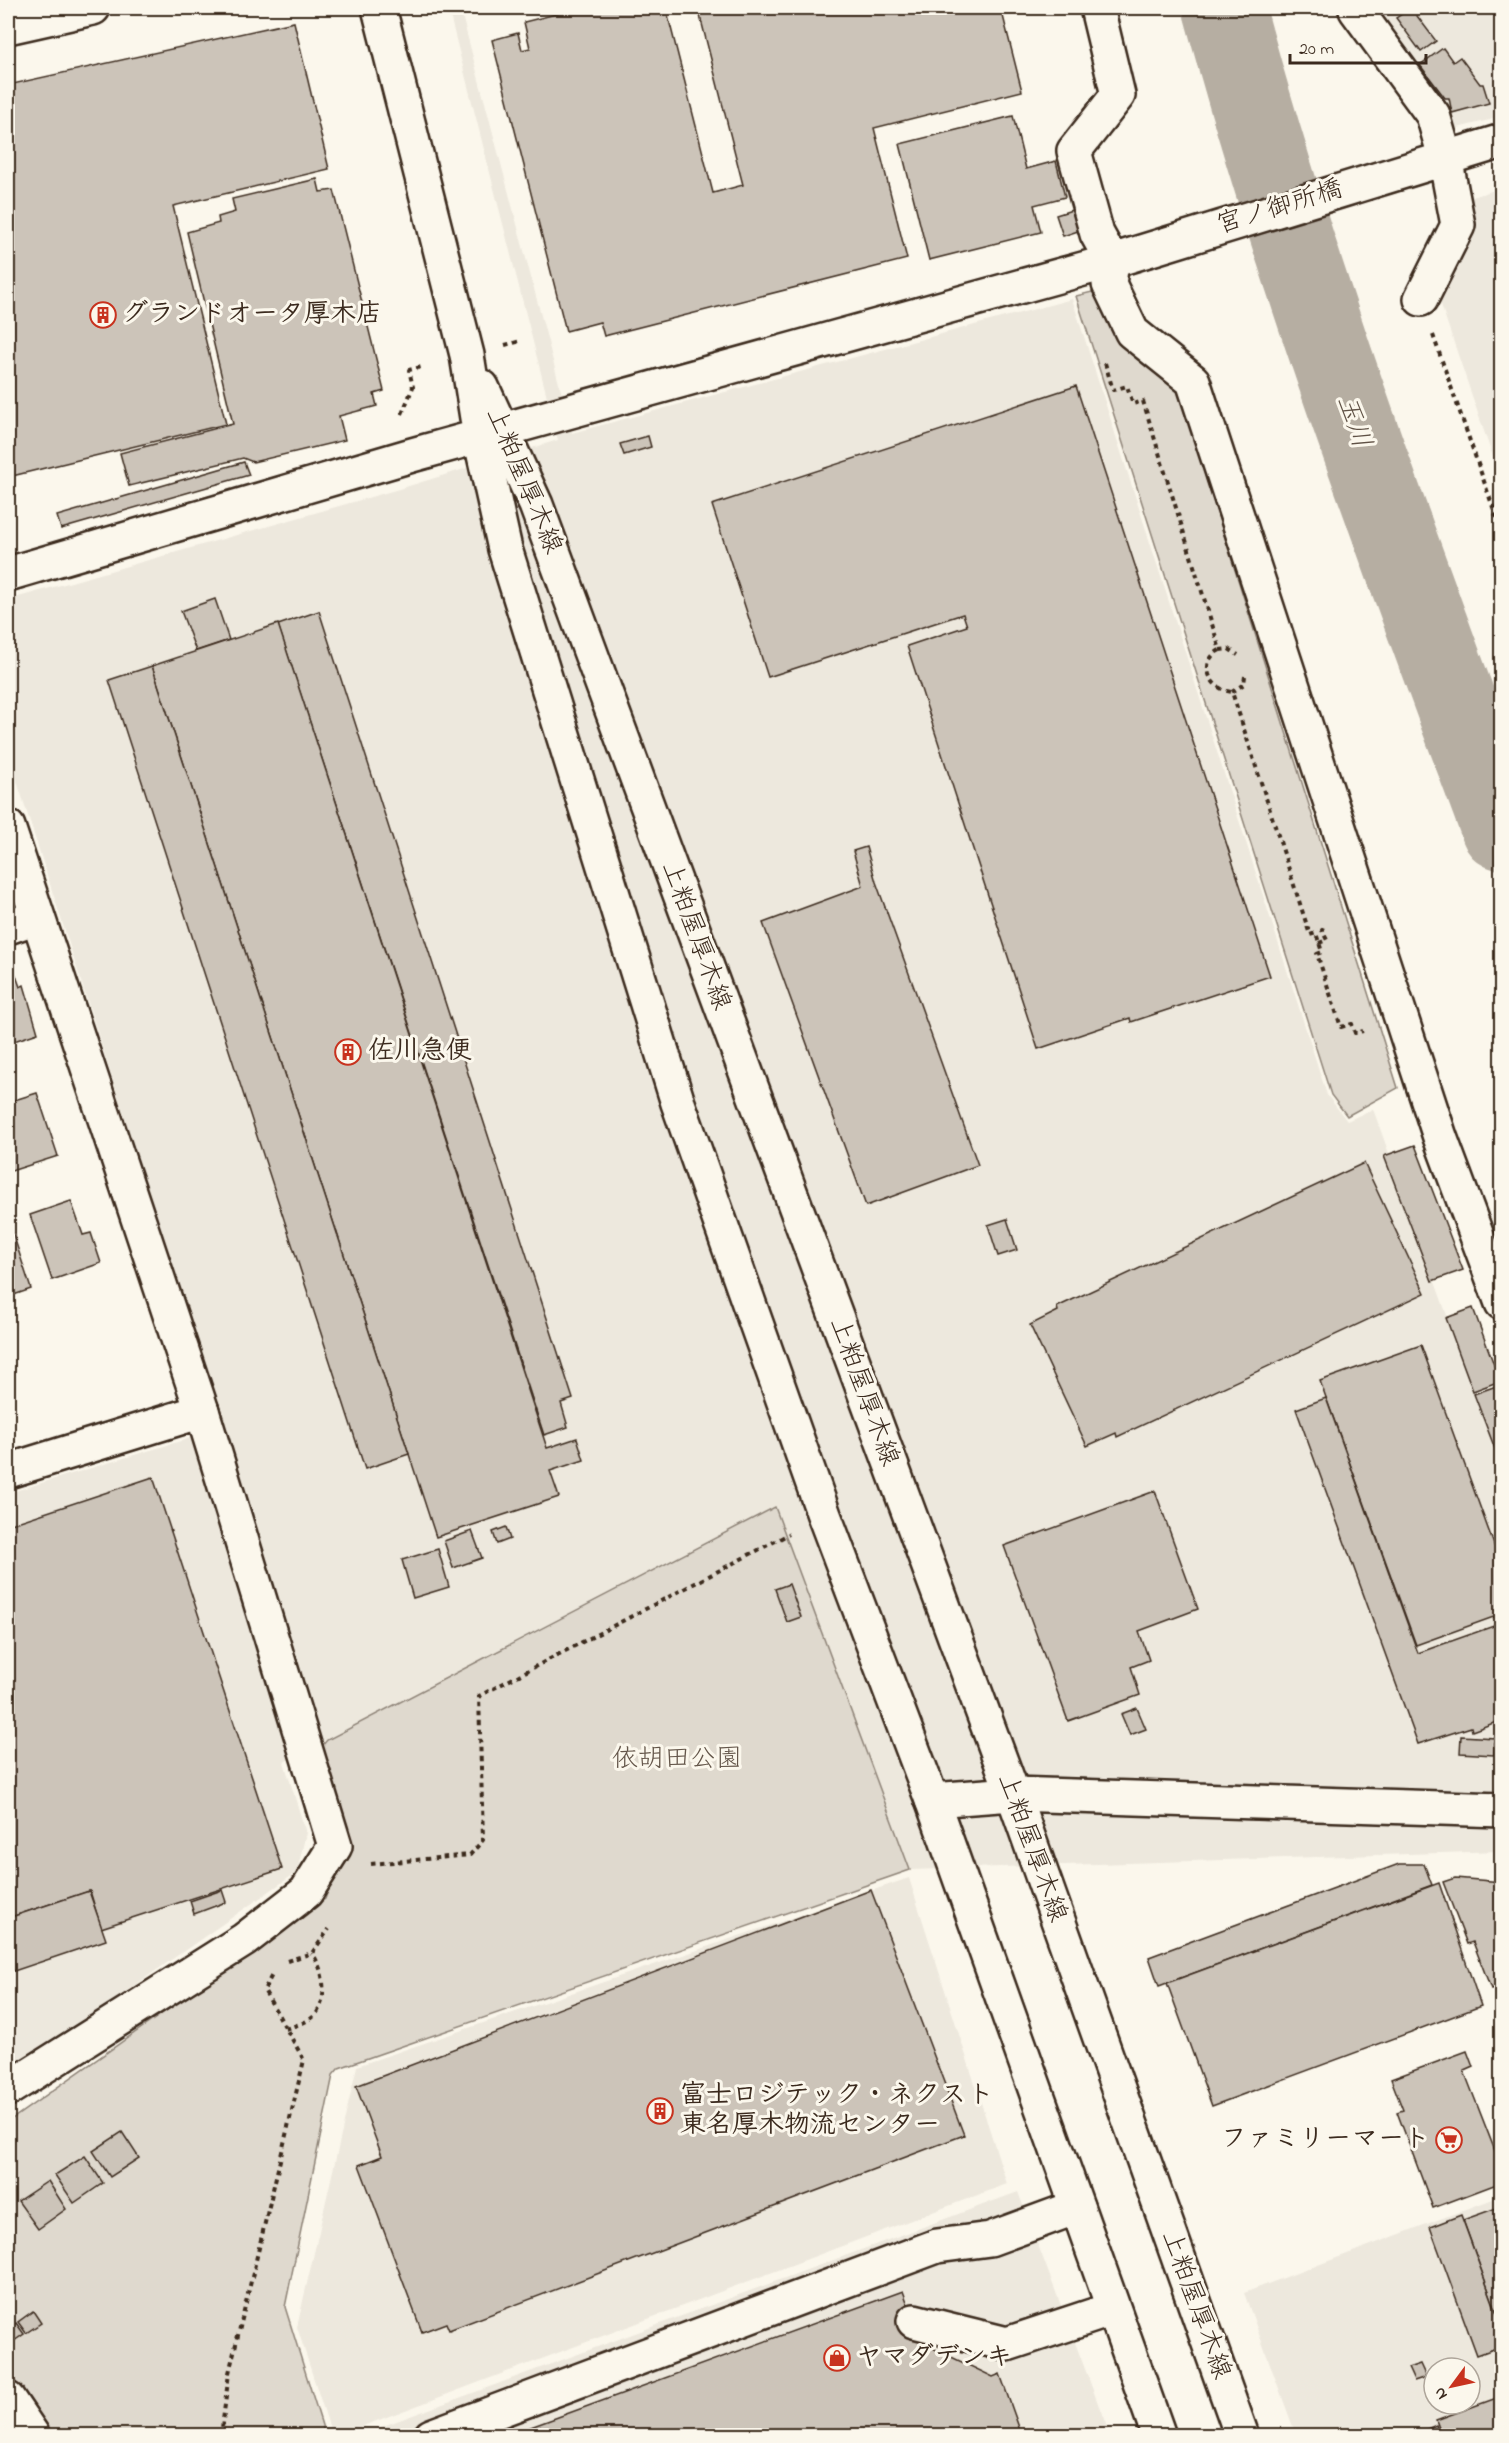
<svg xmlns="http://www.w3.org/2000/svg" width="1509" height="2443" viewBox="0 0 1509 2443" font-family="'Indie Flower','Klee One',sans-serif">
<style>
.built{fill:#ede8dd;fill-rule:evenodd}
.green{fill:#dfd9ce;stroke:#8d8276;stroke-width:1.5}
.lines{fill:none;stroke-linecap:round;stroke-linejoin:round}
.river{stroke:#b6aea2;stroke-width:82}
.building{fill:#ccc4b9;stroke:#3b2a1e;stroke-width:1.5}
.minor-casing{stroke:#3b2a1e;stroke-width:38}
.major-casing{stroke:#3b2a1e;stroke-width:38}
.path{stroke:#3b2a1e;stroke-width:4;stroke-dasharray:4.5 4.5;stroke-linecap:butt}
.minor{stroke:#fbf7ec;stroke-width:33}
.major{stroke:#fbf7ec;stroke-width:33}
.labels{text-anchor:middle;dominant-baseline:central;stroke-width:6;stroke-linejoin:round;paint-order:stroke}
.street-label{font-size:26px;fill:#3b2a1e;stroke:#fbf7ec}
.poi-label{font-size:26px;font-weight:bold;fill:#3b2a1e;stroke:#fbf7ec;text-anchor:start}
.park-label{font-size:26px;fill:#64564a;stroke:#fbf7ec}
.water-label{font-size:27px;font-style:italic;fill:#605246;stroke:#fbf7ec}
</style>
<rect width="100%" height="100%" fill="#fbf7ec"/>
<filter id="ink" filterUnits="userSpaceOnUse"><feTurbulence type="fractalNoise" baseFrequency=".0167" numOctaves="2"/><feDisplacementMap in="SourceGraphic" scale="12" xChannelSelector="R" yChannelSelector="G"/><feConvolveMatrix kernelMatrix="1 2 1 2 8 2 1 2 1" color-interpolation-filters="sRGB"/></filter>
<g filter="url(#ink)">
<g class="built">
<path d="M448,8H460L572,433L1072,299L1327,1095L1347,1121L1373,1109L1501,1466V1851L910,1870L775,1507L284,1762L306,1833L297,1872L8,2074V1493L224,1428L8,753V600L399,489L558,440Z"/>
<path d="M1368,8H1501V117L1446,131Z"/>
<path d="M1501,188V481L1438,296L1474,232L1466,199Z"/>
<path d="M909,1878L1007,2184L339,2435H332L297,2327L357,2066Z"/>
<path d="M1018,2192L1110,2435L356,2436Z"/>
<path d="M1501,2196V2435H1296L1244,2293ZM1434,2368H1470V2404H1434Z"/>
</g>
<g class="green">
<path d="M1104,289L1173,373L1398,1088L1347,1116L1331,1095L1076,296Z"/>
<path d="M775,1507L910,1870L339,2068L333,2075L285,2307L325,2435H49L8,2376V2122L325,1899L349,1831L322,1746L327,1740Z"/>
</g>
<g class="lines">
<path class="river" d="M1224,8C1299,287 1402,558 1502,829"/>
</g>
<g class="building">
<path d="M580,8H666L713,193L743,185L698,8H1001L1022,91L874,128L907,259L604,336L600,322L566,331L492,40L518,33L522,50L530,48L524,22Z"/>
<path d="M1411,8L1436,41L1421,52L1396,18Z"/>
<path d="M294,22L329,169L173,206L226,424L8,477V85Z"/>
<path d="M1443,48L1453,62L1460,57L1480,84H1483L1489,103L1452,113L1449,98H1445L1420,65Z"/>
<path d="M1013,116L1026,169L1056,161L1065,197L1034,205L1041,232L929,260L900,144Z"/>
<path d="M317,179L320,192L334,190L384,391L374,394L377,406L339,416L345,440L253,462L243,458L129,486L120,453L233,424L187,232L219,223L218,217L235,212L232,199Z"/>
<path d="M1072,210L1078,231L1063,236L1056,215Z"/>
<path d="M1076,386L1270,976L1131,1022L1130,1018L1038,1049L907,646L967,626L963,614L768,677L712,505Z"/>
<path d="M648,436L651,447L624,455L620,444Z"/>
<path d="M244,462L249,475L61,529L57,516Z"/>
<path d="M215,599L229,640L196,651L181,611Z"/>
<path d="M319,611L573,1399L561,1403L568,1427L544,1435L278,625Z"/>
<path d="M278,624L547,1448L577,1438L584,1460L550,1471L559,1497L436,1537L152,666Z"/>
<path d="M152,666L409,1454L365,1469L109,680Z"/>
<path d="M866,847L876,882L978,1165L866,1206L763,923L863,886L853,851Z"/>
<path d="M14,970L20,987L24,985L38,1033L8,1043V972Z"/>
<path d="M37,1093L58,1156L8,1172V1102Z"/>
<path d="M1415,1145L1463,1270L1432,1281L1384,1156Z"/>
<path d="M1364,1163L1425,1293L1117,1437L1116,1433L1087,1446L1030,1325L1058,1311L1057,1307Z"/>
<path d="M71,1201L83,1235L91,1233L101,1263L52,1280L30,1215Z"/>
<path d="M1007,1219L1017,1250L998,1256L988,1225Z"/>
<path d="M13,1234L31,1289L8,1297V1236Z"/>
<path d="M1473,1308L1500,1381L1473,1391L1446,1318Z"/>
<path d="M1421,1345L1502,1567V1614L1416,1645L1320,1381Z"/>
<path d="M1499,1385L1502,1392V1467L1474,1394Z"/>
<path d="M1326,1398L1418,1653L1502,1623V1720L1472,1731L1471,1727L1418,1744L1296,1409Z"/>
<path d="M153,1477L282,1869L101,1928L90,1891L8,1918V1525Z"/>
<path d="M1155,1491L1198,1609L1139,1631L1149,1660L1131,1667L1140,1695L1068,1721L1004,1546Z"/>
<path d="M506,1527L510,1539L497,1544L493,1532Z"/>
<path d="M472,1531L482,1558L453,1568L444,1541Z"/>
<path d="M438,1549L449,1587L413,1598L402,1560Z"/>
<path d="M789,1584L801,1617L787,1622L775,1589Z"/>
<path d="M1137,1708L1146,1729L1130,1735L1121,1714Z"/>
<path d="M1461,1736L1495,1738L1494,1755L1460,1753Z"/>
<path d="M1399,1864H1424L1432,1885L1159,1986L1149,1957Z"/>
<path d="M1455,1878L1502,1882V1985L1491,1989L1473,1942L1467,1944L1443,1882Z"/>
<path d="M1439,1883L1481,2006L1212,2106L1167,1983Z"/>
<path d="M222,1890L226,1902L194,1914L190,1901Z"/>
<path d="M871,1890L964,2135L449,2330L446,2323L422,2332L359,2165L382,2156L356,2086Z"/>
<path d="M89,1891L106,1940L8,1973V1918Z"/>
<path d="M1467,2051L1473,2067L1464,2071L1502,2169V2182L1433,2208L1397,2112L1403,2110L1391,2079Z"/>
<path d="M122,2132L139,2158L110,2177L93,2151Z"/>
<path d="M85,2156L103,2183L74,2203L55,2175Z"/>
<path d="M48,2181L66,2209L38,2229L18,2201Z"/>
<path d="M1502,2206V2327L1463,2220Z"/>
<path d="M1461,2215L1502,2327V2346L1477,2355L1430,2227Z"/>
<path d="M903,2291L922,2343L993,2377L1000,2374L1022,2436H506Z"/>
<path d="M33,2311L41,2323L26,2333L18,2322Z"/>
<path d="M16,2323L24,2334L11,2343L8,2338V2329Z"/>
<path d="M1420,2364L1426,2377L1414,2381L1408,2368Z"/>
<path d="M1502,2396V2436H1442L1436,2420Z"/>
<path d="M1436,2425L1440,2436H1427L1425,2430Z"/>
</g>
<g class="lines">
<g class="minor-casing">
<g id="minor">
<path d="M1097,8L1118,95L1074,151L1097,234L1112,261L1109,284L1132,332L1193,381L1440,1137L1502,1303"/>
<path d="M1356,10L1433,115L1445,157L1458,225L1421,299"/>
<path d="M8,27L93,8"/>
<path d="M8,574L412,455L1112,261L1502,141"/>
<path d="M8,827L202,1411L335,1846L306,1892L244,1940L8,2089"/>
<path d="M8,927L37,917"/>
<path d="M8,1471L202,1411"/>
<path d="M932,1800L1013,1794L1502,1810"/>
<path d="M914,2321L1007,2344L1113,2309"/>
<path d="M8,2399L33,2436"/>
<path d="M431,2436L937,2246L990,2239L1077,2207"/>
</g>
</g>
<g class="major-casing">
<g id="major">
<path d="M379,8L467,355L480,437L505,549L678,1103L824,1515L932,1800L1159,2436"/>
<path d="M482,387L536,505L1013,1794L1242,2436"/>
</g>
</g>
<g class="path">
<path d="M1433,335L1502,533"/>
<path d="M505,345L521,341"/>
<path d="M1105,363L1113,390L1127,386L1133,404L1143,401L1220,650C1197,662 1210,690 1232,692L1310,935L1316,933L1322,952L1317,954L1341,1027L1352,1024L1355,1033L1363,1031"/>
<path d="M402,414L413,387L409,370L421,367"/>
<path d="M1220,650L1229,649L1238,655"/>
<path d="M1232,692L1244,684L1245,676"/>
<path d="M1319,943L1327,940L1322,930L1329,928"/>
<path d="M371,1864L470,1855L483,1840L479,1696L789,1534"/>
<path d="M287,1961L312,1953L329,1929"/>
<path d="M285,2029C296,2025 312,2022 318,2011C328,1994 323,1968 312,1953"/>
<path d="M221,2436L229,2373L304,2060L264,1990L273,1973"/>
</g>
<use href="#minor" class="minor"/>
<use href="#major" class="major"/>
</g>
</g>
<defs>
<g id="building-ring" transform="scale(1.35)"><circle r="9.5" fill="#fbf7ec" stroke="#c8321e" stroke-width="1.5"/><path d="M-4-6H4V6H1V3H-1V6H-4ZM-2.5-4.3h1.7v1.8h-1.7ZM.8-4.3h1.7v1.8H.8ZM-2.5-1h1.7V.8h-1.7ZM.8-1h1.7V.8H.8Z" fill="#c8321e"/></g>
<g id="supermarket-ring" transform="scale(1.35)"><circle r="9.5" fill="#fbf7ec" stroke="#c8321e" stroke-width="1.5"/><path d="M-6-5.5h2.5l.6 2H6L4.5 2H-2.5L-4.4-4H-6ZM-1.5 3.2a1.3 1.3 0 1 0 .1 0ZM3 3.2a1.3 1.3 0 1 0 .1 0Z" fill="#c8321e"/></g>
<g id="shop-ring" transform="scale(1.35)"><circle r="9.5" fill="#fbf7ec" stroke="#c8321e" stroke-width="1.5"/><path d="M-5-2.5h2.3a2.7 3.5 0 0 1 5.4 0H5L5.5 6h-11ZM-1.5-2.5h3a1.5 2.3 0 0 0-3 0Z" fill="#c8321e"/></g>
</defs>
<g fill-rule="evenodd">
<use href="#building-ring" x="103" y="315"/>
<use href="#building-ring" x="348" y="1052"/>
<use href="#building-ring" x="660" y="2111"/>
<use href="#supermarket-ring" x="1449" y="2140"/>
<use href="#shop-ring" x="837" y="2358"/>
</g>
<g class="labels">
<g class="street-label">
<text transform="translate(1280 208) rotate(-17)">宮ノ御所橋</text>
<text transform="translate(523 481) rotate(67)">上粕屋厚木線</text>
<text transform="translate(695 936) rotate(70)">上粕屋厚木線</text>
<text transform="translate(863 1392) rotate(70)">上粕屋厚木線</text>
<text transform="translate(1031 1848) rotate(70)">上粕屋厚木線</text>
<text transform="translate(1195 2305) rotate(70)">上粕屋厚木線</text>
</g>
<g class="poi-label">
<text x="122" y="315">グランドオータ厚木店</text>
<text x="368" y="1052">佐川急便</text>
<text x="680" y="2096">富士ロジテック・ネクスト<tspan x="680" dy="30">東名厚木物流センター</tspan></text>
<text x="1430" y="2140" text-anchor="end">ファミリーマート</text>
<text x="856" y="2358">ヤマダデンキ</text>
</g>
<g class="park-label">
<text x="677" y="1760">依胡田公園</text>
</g>
<g class="water-label">
<text transform="translate(1353 422) rotate(71)">玉川</text>
</g>
</g>
<rect width="1509" height="2443" fill="none" stroke="#fbf7ec" stroke-width="30"/>
<rect x="15" y="15" width="1479" height="2413" fill="none" stroke="#3b2a1e" stroke-width="2" filter="url(#ink)"/>
<g transform="translate(1452 2386) rotate(237)"><circle r="28" fill="#fbf7ec" stroke="#aea59a" stroke-width="1.5"/>
<path d="M0-4.5L10 22L0 15L-10 22Z" fill="#c8321e"/>
<text y="-9" font-size="16" font-weight="bold" text-anchor="middle" fill="#3b2a1e">N</text>
</g>
<path d="M1290 54v9h136v-9" fill="none" stroke="#3b2a1e" stroke-width="3"/>
<text x="1299" y="54" font-size="18" fill="#3b2a1e" stroke="#fbf7ec" stroke-width="4.5" paint-order="stroke">20 m</text>
</svg>
